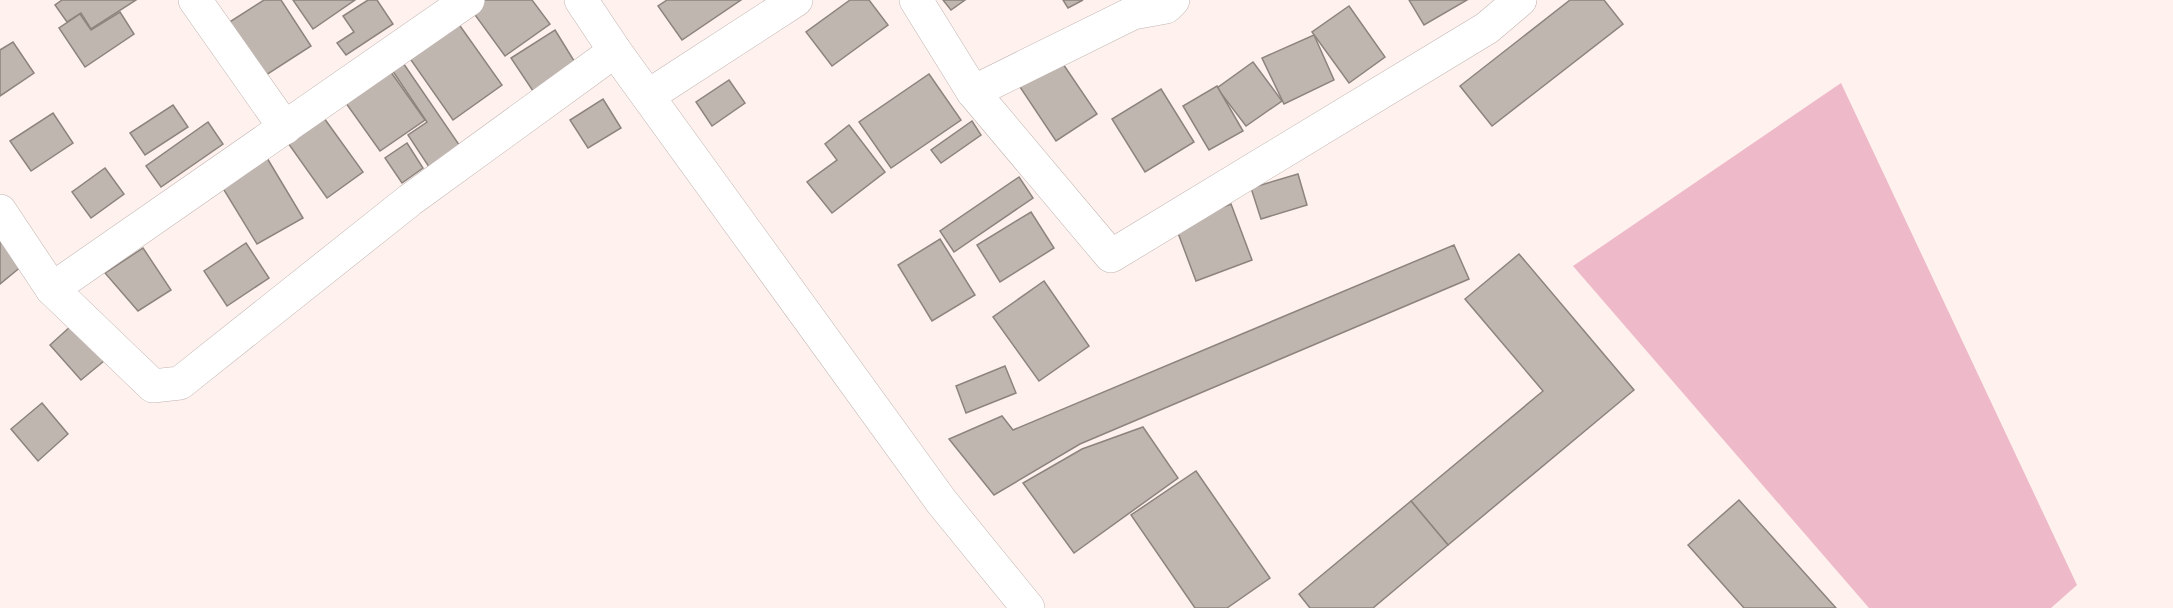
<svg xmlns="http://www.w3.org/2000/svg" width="2173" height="608" viewBox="0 0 2173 608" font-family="Raleway,sans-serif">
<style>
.water{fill:#eeb9c8}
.building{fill:#c0b6b0;stroke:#8d847e;stroke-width:1.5}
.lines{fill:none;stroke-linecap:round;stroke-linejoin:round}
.street-casing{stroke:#c0b4b1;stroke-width:34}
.secondary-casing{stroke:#c0b4b1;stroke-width:34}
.street{stroke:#fff;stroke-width:33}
.secondary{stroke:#fff;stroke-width:33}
</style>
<rect width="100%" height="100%" fill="#fff2ee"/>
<path class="water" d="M1841,83L2077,585L2051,608H1869L1573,266Z"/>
<g class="building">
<path d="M62,0H136L91,29L81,13L67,22L55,5Z"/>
<path d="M264,0H281L311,46L263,77L228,23Z"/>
<path d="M293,0H355L313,29Z"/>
<path d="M368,0H377L393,24L346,55L337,43L354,32L343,16Z"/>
<path d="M481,0H532L550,24L505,56L470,8Z"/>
<path d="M667,0H741L682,40L658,6Z"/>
<path d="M850,0H869L888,25L832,66L806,32Z"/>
<path d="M943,0H965L951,10Z"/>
<path d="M1063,0H1083L1068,8Z"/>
<path d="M1409,0H1467L1424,25Z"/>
<path d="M1570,0H1604L1623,24L1492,126L1460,86Z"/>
<path d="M1349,6L1385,57L1349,83L1312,32Z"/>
<path d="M120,12L134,34L85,67L59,28L80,14L91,30Z"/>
<path d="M453,16L502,85L453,120L404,50Z"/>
<path d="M555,30L576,64L533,91L511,58Z"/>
<path d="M1314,35L1334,80L1284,104L1262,58Z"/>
<path d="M13,42L34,73L0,96V50Z"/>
<path d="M399,57L464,152L433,173L408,135L427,122L388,64Z"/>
<path d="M1059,58L1097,114L1056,141L1018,84Z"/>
<path d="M1253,62L1282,101L1246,126L1217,88Z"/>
<path d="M388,68L425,120L380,151L343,99Z"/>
<path d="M929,74L961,120L891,168L859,122Z"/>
<path d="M729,80L745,103L712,126L696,102Z"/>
<path d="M1217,86L1243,131L1209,150L1183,106Z"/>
<path d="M1161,89L1194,142L1145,172L1112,119Z"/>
<path d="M603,99L621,128L588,148L570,120Z"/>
<path d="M173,105L188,127L145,155L130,133Z"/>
<path d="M53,113L73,143L31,171L10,141Z"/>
<path d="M324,118L363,172L327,198L288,143Z"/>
<path d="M972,121L981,135L941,163L931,150Z"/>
<path d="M208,122L223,144L161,187L146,166Z"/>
<path d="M849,125L885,172L832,213L807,182L837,160L825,144Z"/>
<path d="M407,143L423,168L402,183L385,158Z"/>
<path d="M267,158L303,218L257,244L221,185Z"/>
<path d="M105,168L124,194L91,218L72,192Z"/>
<path d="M1298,174L1307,205L1261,219L1251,188Z"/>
<path d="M1019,177L1033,198L954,252L940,231Z"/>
<path d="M1231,204L1252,260L1196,281L1175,225Z"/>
<path d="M1031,212L1054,248L1000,282L977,245Z"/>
<path d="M0,226L28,261L0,284Z"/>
<path d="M940,239L975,295L932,321L898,265Z"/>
<path d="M246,243L269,278L227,306L204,271Z"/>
<path d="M1454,245L1469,279L1080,444L994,495L949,439L1002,416L1013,430Z"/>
<path d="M143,248L171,290L138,311L105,273Z"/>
<path d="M1519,254L1634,390L1448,545L1411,501L1543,391L1465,299Z"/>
<path d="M1044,281L1089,346L1039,381L993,317Z"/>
<path d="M72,325L104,361L81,380L50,345Z"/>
<path d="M1005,366L1016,393L966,413L956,386Z"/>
<path d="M42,403L68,434L38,461L11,429Z"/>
<path d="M1143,427L1178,478L1074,553L1023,483L1082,449Z"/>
<path d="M1196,471L1270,578L1227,608H1195L1131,515Z"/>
<path d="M1739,500L1836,608H1744L1688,545Z"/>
<path d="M1411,501L1448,545L1373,608H1310L1299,594Z"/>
</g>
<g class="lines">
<g class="street-casing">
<g id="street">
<path d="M195,0L285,128"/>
<path d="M916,0L973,92L1111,256L1487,28L1520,0"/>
<path d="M973,92L1133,13L1166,7L1173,0"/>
<path d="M648,96L796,0"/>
<path d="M0,211L52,289L153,386L180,383L410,200L615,51"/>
<path d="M52,289L468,0"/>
</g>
</g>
<g class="secondary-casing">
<path id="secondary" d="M581,0L615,51L941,501L1028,608"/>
</g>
<use href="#street" class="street"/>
<use href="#secondary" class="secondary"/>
</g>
</svg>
